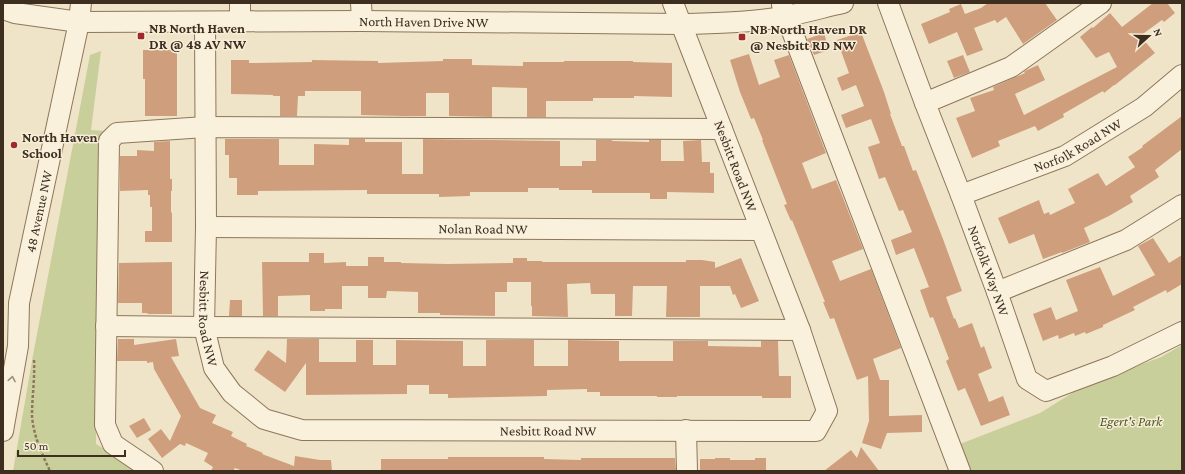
<svg xmlns="http://www.w3.org/2000/svg" width="1185" height="474" viewBox="0 0 1185 474" font-family="'Crimson Pro',serif">
<style>
.green{fill:#c9cf9b}
.building{fill:#cf9f7d}
.lines{fill:none;stroke-linecap:round;stroke-linejoin:round}
.minor-casing{stroke:#8d765c;stroke-width:22}
.path{stroke:#8d765c;stroke-width:2.5;stroke-dasharray:3 2;stroke-linecap:butt}
.minor{stroke:#faf1dc;stroke-width:20}
.oneway{stroke:#9c907e}
.poi-dot{fill:#9e2a2b;stroke:#f7eed8;stroke-width:1.5}
.labels{text-anchor:middle;dominant-baseline:central;stroke-width:3;stroke-linejoin:round;paint-order:stroke}
.street-label{font-size:14px;fill:#3d2e20;stroke:#f7eed8}
.poi-label{font-size:14px;font-weight:bold;fill:#3d2e20;stroke:#f7eed8;text-anchor:start}
.park-label{font-size:14px;font-style:italic;fill:#4d5a26;stroke:#f7eed8}
</style>
<rect width="100%" height="100%" fill="#f0e4c8"/>
<g class="green">
<path d="M101,51L91,130L107,131L98,153L96,444L141,471H13L33,355L90,55Z"/>
<path d="M1182,345V471H970L960,444L1040,413L1085,385L1161,357Z"/>
</g>
<g class="building">
<path d="M988,3H1045L1057,20L1023,44L1006,17L997,23L995,20L974,28L983,50L967,56L957,32L929,44L921,24L950,12L949,9L961,4L965,14L981,8Z"/>
<path d="M1153,3H1167L1175,13L1164,22L1162,20L1140,36L1155,53L1115,85H1114L1104,93L1103,91L1063,114L1064,117L1038,131L1035,126L998,141L1000,146L972,158L956,118L975,111L970,98L994,90L993,87L1025,73L1024,72L1025,71L1038,65L1045,80L1015,94L1024,115L1117,67L1109,52L1096,58L1080,37L1092,27L1093,28L1110,13L1122,27Z"/>
<path d="M861,32L884,92L891,114H890L902,146H904L913,171L916,170L943,239L962,291L946,297L954,319L955,318L959,328L972,323L981,348L984,346L992,368L978,374L989,402L1003,396L1010,415L981,426L965,388L958,391L946,361L949,359L933,317L930,318L920,290L929,287L914,248L896,255L891,240L912,232L903,210L899,211L885,177L879,179L868,147L880,143L871,119L846,128L841,115L864,106L856,85L842,91L837,78L849,73L837,40Z"/>
<path d="M824,33L829,50L814,55L807,39Z"/>
<path d="M143,50H177V116H145V79H143Z"/>
<path d="M749,54L759,85L780,77L774,60L789,55L826,153L802,163L812,189L836,180L863,249L832,261L840,281L871,269L901,348L873,359L880,380H889V416L922,415V432L887,433L881,449L862,443L869,421L868,376L857,380L834,318L830,319L823,302H825L792,220L791,221L784,205L787,204L762,140H763L754,118L751,119L740,92L730,60Z"/>
<path d="M963,55L970,72L954,78L947,61Z"/>
<path d="M443,59H472V65L523,66V62H564V61H633V62L672,63V97L634,96V98H593V101H546V117H527V88L492,87V117L449,116V93H426V116H401L361,115V91H305V96H298L297,116H280V96H273V95L231,94V60H249V63L312,62V60L378,61V63L443,61Z"/>
<path d="M1182,116V149L1155,170L1159,177L1130,196L1133,202L1109,216L1084,228L1090,242L1062,253V252L1043,259L1034,234L1009,244L998,218L1039,200L1044,214L1049,212L1050,215L1075,203L1068,189L1098,173L1106,186L1135,167L1128,157L1143,147L1142,146Z"/>
<path d="M225,139H279V165H314V144L349,145V139H365V142H402V174H423V139L560,141V166H582V161H596V140H612V141L649,142V140H661V161H684L683,141L701,140L702,162H710V173H714V193L667,192V199H650V193H592V190H559V188H528V192H470V196L439,197V194H367V190L258,191V195H237V178H229V155H225Z"/>
<path d="M170,141V179H172V191H171V212L172,213V242H145V231H152V207H150V195H148V190L120,191V156H137V150L154,151V142Z"/>
<path d="M1153,238L1169,263L1182,255V284L1167,293L1166,290L1133,307L1135,310L1103,325V327L1086,334L1085,332L1075,336L1074,333L1059,339L1058,335L1043,341L1033,314L1051,307L1056,320L1078,311L1066,280L1100,267L1113,296L1155,275L1138,246Z"/>
<path d="M309,253H324V263L346,262V266H368V257H384V262H401V263L448,264L513,263V258H527V261H542V262H686V260H702L715,262V268L741,258L759,301L741,308L735,294L733,295L730,286H700V317H666L667,286H633L632,316H615V294H591L590,283L567,284L568,317L532,316V306H531V282H507V292H495V316L440,315V313H418V292L387,291L386,298H368V286H342V309H325V311H310V295L278,296V316H263L262,262H309Z"/>
<path d="M172,262V314H148L147,313H142V303H118L119,263Z"/>
<path d="M230,300H242V316H229Z"/>
<path d="M118,339H134V345L176,339L179,356L171,357L200,408L216,415L212,423L233,432L231,436L247,444L246,446L263,453L262,454L294,466L295,456L320,460H331L332,471H243L235,468L233,471H211L213,467L204,461L208,453L186,443L185,446L180,444L162,458L148,439L161,429L170,441L181,416L154,369L153,362L147,363V361H117Z"/>
<path d="M287,339H319V362H356V340H373V365H396V340L463,341V366H486V340H534V366H568V340L619,341V361H673V341H708V346L761,347V341H778L779,376H791V398H762V396H677V397H657V396H600V392H587V389L547,390V396L448,398V394H429V385H407V394L306,395V363L285,392L254,370L268,350L286,363Z"/>
<path d="M144,418L151,430L137,438L129,426Z"/>
<path d="M861,447L879,471H824L851,450L857,458Z"/>
<path d="M448,457H544V459L581,460V458H675L676,471H381V459H448Z"/>
<path d="M715,458H730V460H755V458H766V471H700V459H715Z"/>
</g>
<g class="lines">
<g class="minor-casing">
<g id="minor">
<path d="M361,3L362,21"/>
<path id="s1" d="M888,3L925,103L961,195L997,292L1027,379L1046,391L1113,366L1182,332"/>
<path d="M782,5L960,471"/>
<path id="s2" d="M3,9L15,13L79,22L362,21L682,24C716,23 752,23 786,16C805,13 824,7 843,3"/>
<path id="s3" d="M205,22L206,227L204,327L214,368L232,393L264,419L302,430L816,431L827,411L800,330L673,3"/>
<path d="M240,22V3"/>
<path d="M925,103L1011,67L1101,3"/>
<path id="s4" d="M961,195L1065,156L1144,107L1182,75"/>
<path id="s5" d="M206,227L760,230"/>
<path d="M997,292L1126,240L1182,205"/>
<path d="M106,326L204,327L800,330"/>
<path d="M686,430L687,471"/>
<path id="s6" d="M3,431L18,346L19,303L79,22L81,3"/>
<path d="M153,471L113,444L105,425L109,141L117,133L205,127L722,129"/>
</g>
</g>
<path class="path" d="M34,360C35,379 32,397 32,415C33,435 42,454 50,471"/>
<use href="#minor" class="minor"/>
</g>
<defs><path id="oneway-chevron" d="M-2-3.5L2.5 0L-2 3.5" fill="none" stroke-width="1.6" stroke-linecap="round" stroke-linejoin="round"/></defs>
<use class="oneway" href="#oneway-chevron" transform="translate(12 379) rotate(-80)"/>
<g class="poi-dot">
<rect x="137" y="32" width="8" height="8" rx="2"/>
<rect x="738" y="33" width="8" height="8" rx="2"/>
<circle cx="14" cy="145" r="4"/>
</g>
<g class="labels">
<g class="street-label">
<text stroke="none"><textPath href="#s2" startOffset="422">North Haven Drive NW</textPath></text>
<text stroke="none"><textPath href="#s4" startOffset="127">Norfolk Road NW</textPath></text>
<text transform="translate(736 166) rotate(69)">Nesbitt Road NW</text>
<text stroke="none"><textPath href="#s6" startOffset="223">48 Avenue NW</textPath></text>
<text stroke="none"><textPath href="#s5" startOffset="277">Nolan Road NW</textPath></text>
<text stroke="none"><textPath href="#s1" startOffset="286">Norfolk Way NW</textPath></text>
<text stroke="none"><textPath href="#s3" startOffset="297">Nesbitt Road NW</textPath></text>
<text stroke="none"><textPath href="#s3" startOffset="705">Nesbitt Road NW</textPath></text>
</g>
<g class="poi-label">
<text x="149" y="28">NB North Haven<tspan x="149" dy="16">DR @ 48 AV NW</tspan></text>
<text x="750" y="29">NB North Haven DR<tspan x="750" dy="16">@ Nesbitt RD NW</tspan></text>
<text x="22" y="137">North Haven<tspan x="22" dy="16">School</tspan></text>
</g>
<g class="park-label">
<text x="1131" y="421">Egert's Park</text>
</g>
</g>
<rect width="1185" height="474" fill="none" stroke="#3d2e20" stroke-width="8"/>
<g transform="translate(1149 36) rotate(69)" stroke="#f7eed8" stroke-width="3" paint-order="stroke">
<path d="M0-3L7 15L0 10L-7 15Z" fill="#3d2e20"/>
<text y="-6" font-size="11" font-weight="bold" text-anchor="middle" fill="#3d2e20">N</text>
</g>
<path d="M18 450v6h107v-6" fill="none" stroke="#3d2e20" stroke-width="2"/>
<text x="24" y="450" font-size="12" fill="#3d2e20" stroke="#f7eed8" stroke-width="3" paint-order="stroke">50 m</text>
</svg>
